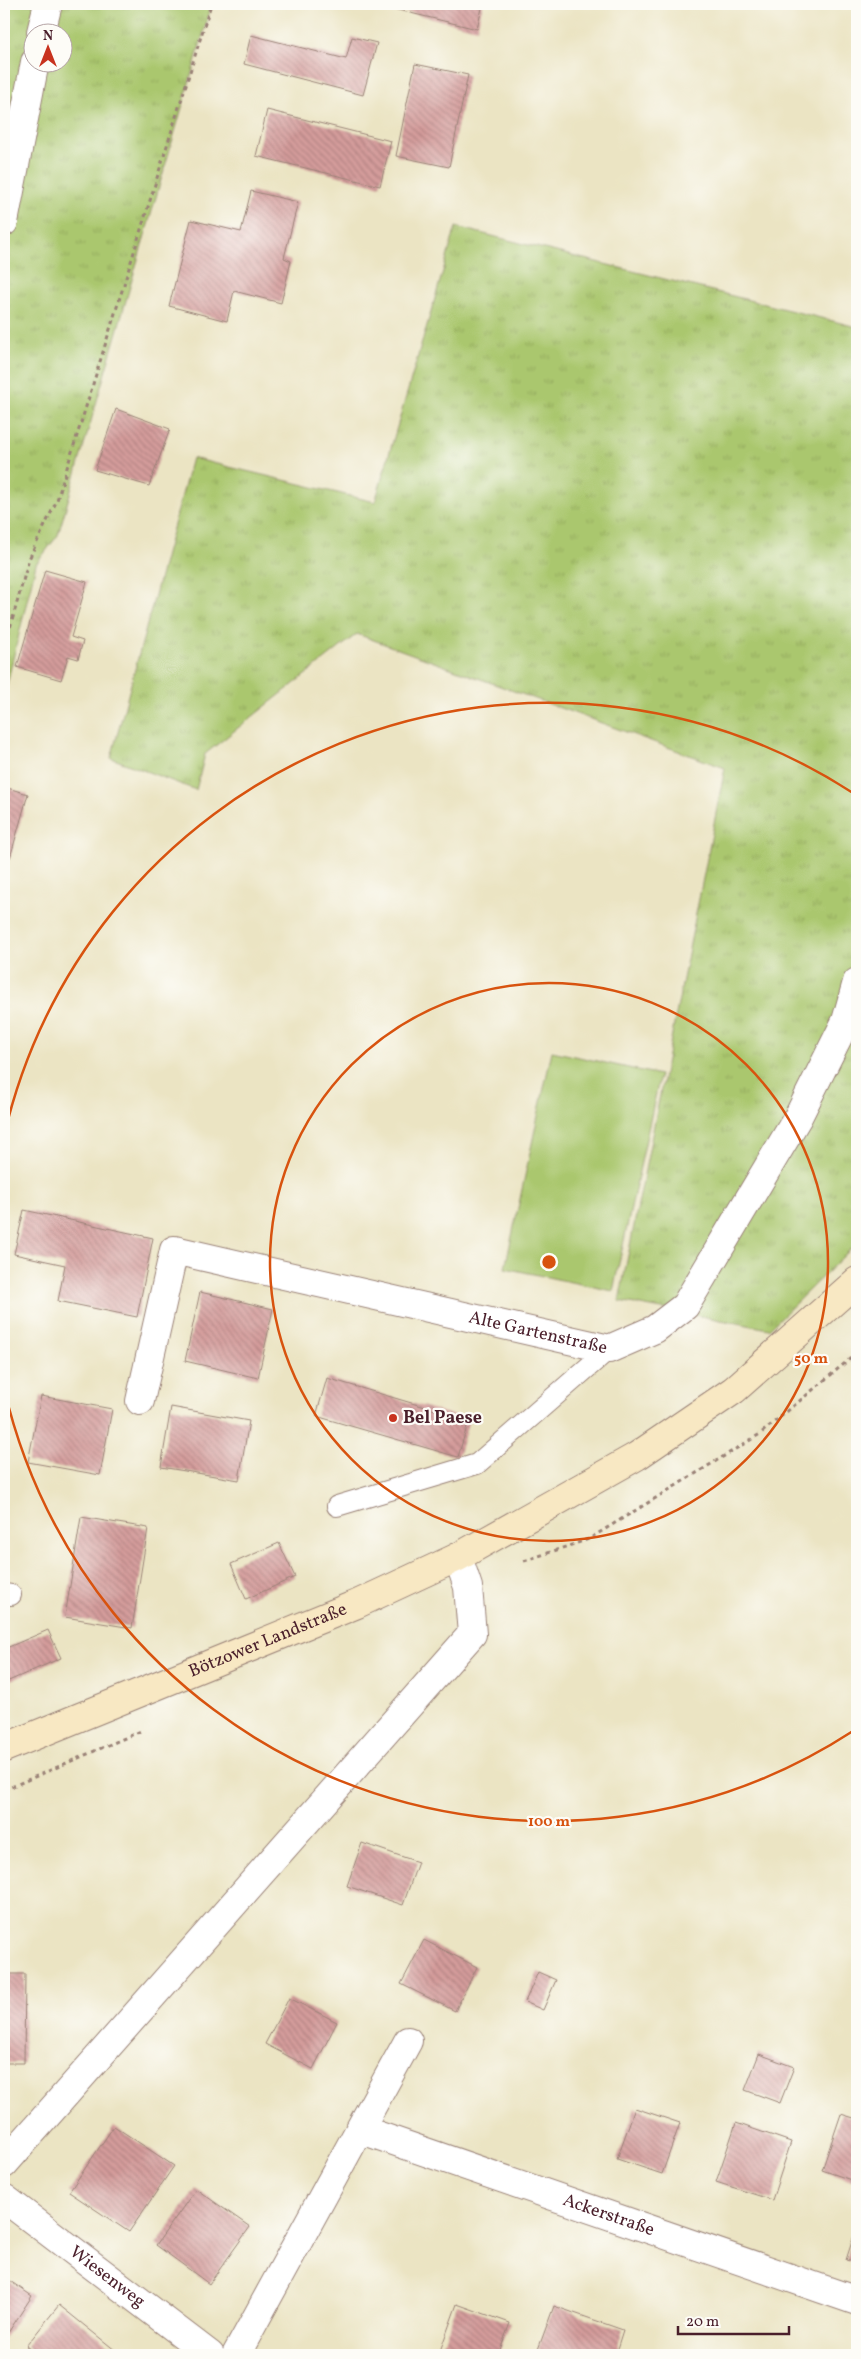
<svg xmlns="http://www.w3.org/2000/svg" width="861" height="2359" viewBox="0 0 861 2359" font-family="Vollkorn,serif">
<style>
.grass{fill:url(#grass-tufts);stroke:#7a734c;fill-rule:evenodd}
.pitch{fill:#aac76e;stroke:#7a734c}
.building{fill:url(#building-back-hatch)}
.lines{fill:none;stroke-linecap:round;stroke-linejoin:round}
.service-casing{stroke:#9a8277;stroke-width:22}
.minor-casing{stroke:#9a8277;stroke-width:30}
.secondary-casing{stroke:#9a8277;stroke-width:30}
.path{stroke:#9a8277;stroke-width:3;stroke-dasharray:4 4;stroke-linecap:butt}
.service{stroke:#fff;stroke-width:20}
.minor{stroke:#fff;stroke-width:28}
.secondary{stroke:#f8e8c3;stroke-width:28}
.ring{fill:none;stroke:#d8530f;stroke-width:2.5}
.poi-dot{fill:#c8321e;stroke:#fdfcf7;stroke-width:2}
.labels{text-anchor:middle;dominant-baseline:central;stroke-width:4.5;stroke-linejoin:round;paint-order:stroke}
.street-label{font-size:18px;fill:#4a1f2b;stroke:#fdfcf7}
.poi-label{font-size:18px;font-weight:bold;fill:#4a1f2b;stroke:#fdfcf7;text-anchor:start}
.centre{fill:#d8530f;stroke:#fdfcf7;stroke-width:2.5}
.ring-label{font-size:15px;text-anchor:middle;font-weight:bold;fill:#d8530f;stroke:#fdfcf7;stroke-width:4.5;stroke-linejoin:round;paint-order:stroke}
</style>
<defs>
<pattern id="grass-tufts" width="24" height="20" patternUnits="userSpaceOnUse" patternTransform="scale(1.25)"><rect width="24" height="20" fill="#aac76e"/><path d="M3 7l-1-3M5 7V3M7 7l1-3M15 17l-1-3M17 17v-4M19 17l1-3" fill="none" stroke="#94aa5f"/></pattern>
<pattern id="building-back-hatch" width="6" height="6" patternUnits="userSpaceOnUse" patternTransform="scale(1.25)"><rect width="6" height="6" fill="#d49c9b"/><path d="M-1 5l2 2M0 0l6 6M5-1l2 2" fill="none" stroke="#ae7f7f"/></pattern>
</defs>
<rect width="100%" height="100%" fill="#fdfcf7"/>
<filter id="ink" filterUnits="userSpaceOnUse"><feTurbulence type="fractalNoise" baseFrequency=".02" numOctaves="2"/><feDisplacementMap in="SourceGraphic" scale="10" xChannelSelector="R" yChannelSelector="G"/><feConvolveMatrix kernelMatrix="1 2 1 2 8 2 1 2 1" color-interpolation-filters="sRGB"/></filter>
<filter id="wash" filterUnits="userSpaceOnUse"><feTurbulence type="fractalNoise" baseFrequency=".0096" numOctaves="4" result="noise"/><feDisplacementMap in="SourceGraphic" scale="20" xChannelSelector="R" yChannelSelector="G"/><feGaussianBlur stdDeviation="1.12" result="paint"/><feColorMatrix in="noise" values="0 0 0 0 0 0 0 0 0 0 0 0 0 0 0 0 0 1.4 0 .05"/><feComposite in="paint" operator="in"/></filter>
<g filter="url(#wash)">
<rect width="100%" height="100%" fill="#ebe4c3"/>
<g class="grass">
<path d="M8,4H212L58,535L36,564L4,696V22ZM32,32H62V62H32Z"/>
<path d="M456,227L857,327V1243L769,1329L619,1301L725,768L357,634L205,754L196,790L111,758L192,458L375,502Z"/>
</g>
<path class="pitch" d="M552,1051L660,1075L613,1291L505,1268Z"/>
<g id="blocks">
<g class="building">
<path d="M373,4H483L477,29Z"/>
<path d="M251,35L346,59L352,37L377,43L363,95L244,64Z"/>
<path d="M415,64L468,75L449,167L396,156Z"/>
<path d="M267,110L391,141L380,186L256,156Z"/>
<path d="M251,191L298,202L284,258L291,261L281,303L234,291L227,321L169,306L191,220L241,232Z"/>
<path d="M116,409L170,429L149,486L95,470Z"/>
<path d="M45,570L87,582L71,637L83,641L78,659L68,656L61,680L17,667Z"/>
<path d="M4,787L28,794L10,858L4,856Z"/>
<path d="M24,1210L153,1238L137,1317L58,1301L65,1265L14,1254Z"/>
<path d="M200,1292L273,1309L258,1378L185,1361Z"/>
<path d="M327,1378L469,1420L458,1457L316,1416Z"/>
<path d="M41,1396L112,1409L100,1475L28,1462Z"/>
<path d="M171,1407L249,1421L239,1480L161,1467Z"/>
<path d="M81,1517L148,1528L132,1628L65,1617Z"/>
<path d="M279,1543L295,1577L246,1599L231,1564Z"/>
<path d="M48,1630L61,1658L4,1683V1649Z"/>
<path d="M362,1843L418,1862L403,1905L347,1886Z"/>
<path d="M424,1940L477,1967L455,2011L401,1984Z"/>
<path d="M538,1972L556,1980L543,2010L525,2002Z"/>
<path d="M4,1974H25L24,2063H4Z"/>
<path d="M289,1998L337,2022L313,2069L265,2044Z"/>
<path d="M759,2054L794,2067L780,2103L745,2090Z"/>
<path d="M635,2108L680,2123L662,2174L617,2159Z"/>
<path d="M841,2114L857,2119V2182L822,2170Z"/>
<path d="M736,2123L791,2142L772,2200L716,2182Z"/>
<path d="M114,2126L174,2166L129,2232L69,2192Z"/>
<path d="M196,2189L250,2227L209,2284L156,2245Z"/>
<path d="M857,2226V2263L846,2260Z"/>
<path d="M4,2277L32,2296L4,2339Z"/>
<path d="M457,2304L510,2323L498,2355H452L440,2351Z"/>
<path d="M59,2305L121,2355H37L26,2346Z"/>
<path d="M554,2306L623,2330L615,2355H536Z"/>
</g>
</g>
</g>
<g filter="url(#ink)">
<use href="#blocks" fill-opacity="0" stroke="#9a8277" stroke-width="1"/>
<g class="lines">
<g class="service-casing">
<g id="service">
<path d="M337,1506L477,1464L609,1349"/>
<path d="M4,1594L11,1595"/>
</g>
</g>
<g class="minor-casing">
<g id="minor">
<path d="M41,32L48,4"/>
<path d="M4,222L35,62"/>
<path id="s1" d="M140,1401L174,1250L609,1349L655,1329L685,1306L798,1117L846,1021L857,982"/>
<path id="s2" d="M362,2130L857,2301"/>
<path d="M4,2164L472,1634L468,1587L458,1557"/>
<path id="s3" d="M4,2198L210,2355"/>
<path d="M236,2355L408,2041"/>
</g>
</g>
<g class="secondary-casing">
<g id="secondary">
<path id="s4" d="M4,1748L357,1604L458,1557L637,1456L734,1390L857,1281"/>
</g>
</g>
<g class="path">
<path d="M4,650L29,559L57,500L211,4"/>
<path d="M857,1219V1224"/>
<path d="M524,1561L589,1539L760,1434L857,1353"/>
<path d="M4,1790L141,1731"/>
</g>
<use href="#service" class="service"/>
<use href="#minor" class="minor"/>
<use href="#secondary" class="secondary"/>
</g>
</g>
<g class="ring">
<circle cx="549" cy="1262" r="279"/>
<path d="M853 1731A559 559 0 0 1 4 1388M4 1136A559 559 0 0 1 853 793"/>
</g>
<circle class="poi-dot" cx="393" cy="1418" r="5"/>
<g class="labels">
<g class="street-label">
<text stroke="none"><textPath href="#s1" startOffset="528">Alte Gartenstraße</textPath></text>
<text stroke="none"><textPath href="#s4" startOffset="285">Bötzower Landstraße</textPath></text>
<text stroke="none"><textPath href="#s2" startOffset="261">Ackerstraße</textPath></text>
<text stroke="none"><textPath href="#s3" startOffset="130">Wiesenweg</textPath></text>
</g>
<g class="poi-label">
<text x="403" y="1418">Bel Paese</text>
</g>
</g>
<circle cx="549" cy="1262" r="8" class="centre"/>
<g class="ring-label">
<text x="811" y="1363">50 m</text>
<text x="549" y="1826">100 m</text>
</g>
<rect width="861" height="2359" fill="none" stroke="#fdfcf7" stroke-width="20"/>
<g transform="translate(48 48)"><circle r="24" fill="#fdfcf7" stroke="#b5a4a5"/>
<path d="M0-4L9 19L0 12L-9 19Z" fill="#c8321e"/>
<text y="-8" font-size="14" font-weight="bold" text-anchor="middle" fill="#4a1f2b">N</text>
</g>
<path d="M678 2326v8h111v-8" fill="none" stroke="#4a1f2b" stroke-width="2.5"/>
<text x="686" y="2326" font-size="15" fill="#4a1f2b" stroke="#fdfcf7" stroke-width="4" paint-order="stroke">20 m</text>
</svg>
